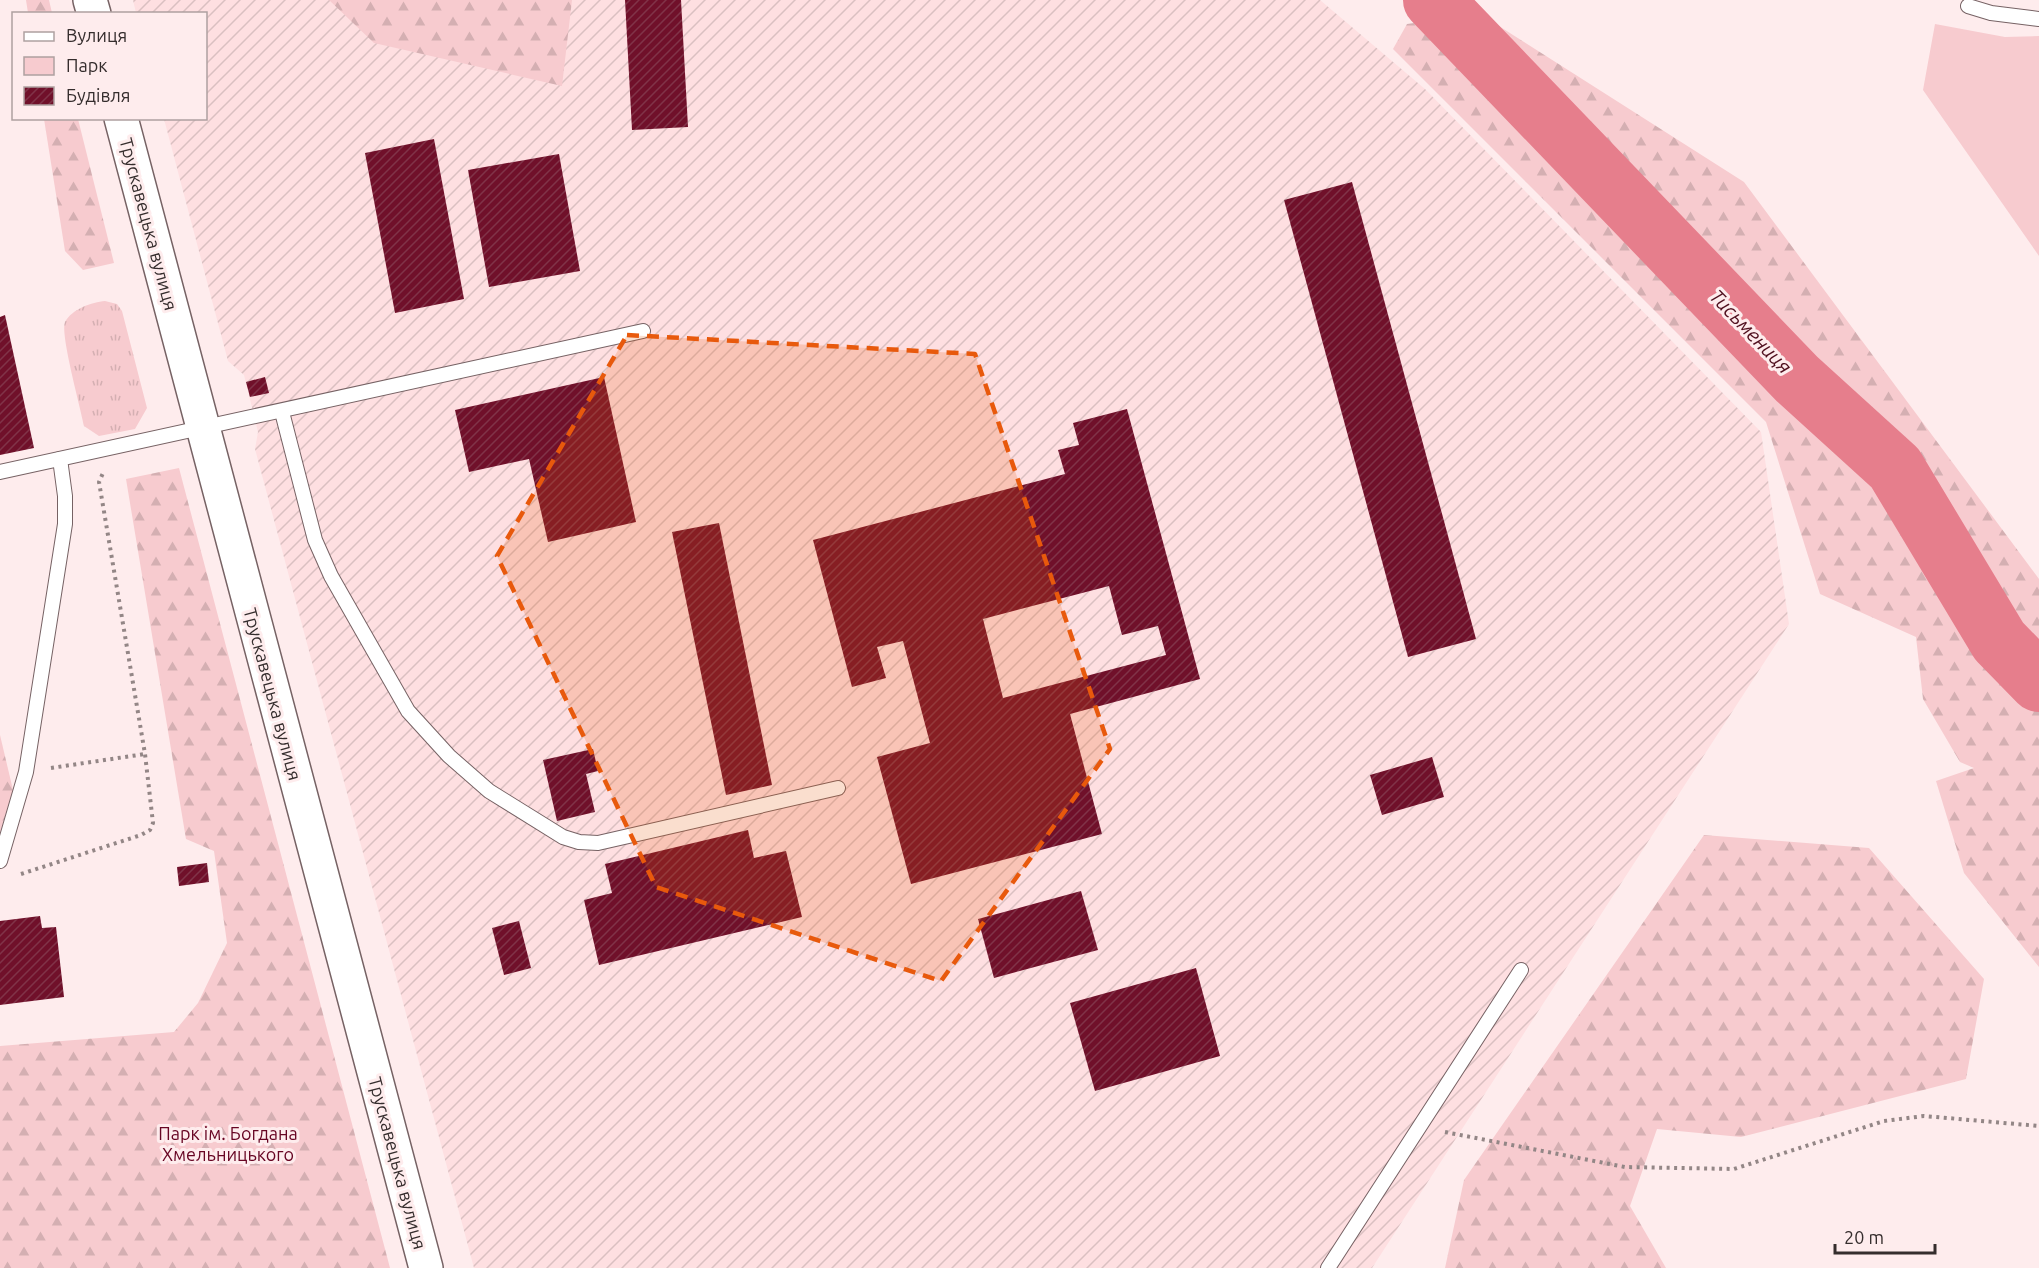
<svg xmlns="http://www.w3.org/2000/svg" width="2039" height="1268" viewBox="0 0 2039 1268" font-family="Ubuntu,sans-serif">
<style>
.industrial{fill:url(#industrial-furrows)}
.grass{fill:url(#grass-tufts)}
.forest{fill:url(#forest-firs)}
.green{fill:#f7cbcf}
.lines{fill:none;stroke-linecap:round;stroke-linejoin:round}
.river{stroke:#e67e8c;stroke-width:60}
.building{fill:url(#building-hatch);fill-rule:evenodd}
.service-casing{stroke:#766264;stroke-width:16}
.secondary-casing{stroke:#766264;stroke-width:36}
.path{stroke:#938686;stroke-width:4;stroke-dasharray:3 4.5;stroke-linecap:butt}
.service{stroke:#fff;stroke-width:14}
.secondary{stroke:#fff;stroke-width:33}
.marked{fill:#e8590c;fill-opacity:0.2;stroke:#e8590c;stroke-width:4.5;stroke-dasharray:12 8;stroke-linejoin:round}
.labels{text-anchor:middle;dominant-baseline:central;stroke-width:6;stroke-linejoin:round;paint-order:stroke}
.street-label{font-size:18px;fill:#352d2d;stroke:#feeced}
.park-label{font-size:18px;fill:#670523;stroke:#feeced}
.water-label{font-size:20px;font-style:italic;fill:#500f1e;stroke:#feeced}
</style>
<defs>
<pattern id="industrial-furrows" width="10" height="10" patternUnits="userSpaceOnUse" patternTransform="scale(1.5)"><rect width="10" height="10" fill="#fedfe1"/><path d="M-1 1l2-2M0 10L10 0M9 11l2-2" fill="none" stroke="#dac0c1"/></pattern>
<pattern id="grass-tufts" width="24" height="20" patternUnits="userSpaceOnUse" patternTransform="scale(1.5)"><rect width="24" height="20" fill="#f7cbcf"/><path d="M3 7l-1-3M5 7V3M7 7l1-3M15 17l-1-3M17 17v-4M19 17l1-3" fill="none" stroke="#d4afb2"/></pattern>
<pattern id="forest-firs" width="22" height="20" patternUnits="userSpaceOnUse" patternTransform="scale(1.5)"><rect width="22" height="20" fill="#f7cbcf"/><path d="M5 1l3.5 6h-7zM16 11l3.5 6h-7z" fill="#d4afb2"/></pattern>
<pattern id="building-hatch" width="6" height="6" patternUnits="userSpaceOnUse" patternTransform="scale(1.5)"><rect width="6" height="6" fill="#70102a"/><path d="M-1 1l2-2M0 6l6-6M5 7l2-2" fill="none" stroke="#803348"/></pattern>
</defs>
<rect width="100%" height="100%" fill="#feeced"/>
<path class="industrial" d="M133,0H1320L1425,89L1761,432L1789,624L1372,1268H474L255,449L258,432L244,375L228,361L164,119L206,118V14L136,13Z"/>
<path class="grass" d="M105,301L117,304L122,311L147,408L135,429L99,436L84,426C81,409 60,334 65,322C72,309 92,302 105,301Z"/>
<g class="forest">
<path d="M26,0H49L52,13H28Z"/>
<path d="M329,0H572L562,86L374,43Z"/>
<path d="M1480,14L1744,182L2039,579V967L1964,873L1936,781L1974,768L1960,762L1923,699L1916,637L1820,594L1766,422L1393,49L1407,24Z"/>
<path d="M44,119H78L114,263L83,270L65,251Z"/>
<path d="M179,468L390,1268H0V1046L174,1032L198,1003L227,943L214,851L186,839L126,479Z"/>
<path d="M0,735L13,790L0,833Z"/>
<path d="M1704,835L1869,848L1984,979L1966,1079L1741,1137L1657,1129L1630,1206L1666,1268H1445L1464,1180Z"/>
</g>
<path class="green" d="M1935,24L2005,37L2039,36V256L1923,90Z"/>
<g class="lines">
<path class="river" d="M1433,0L1797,379L1895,468L1999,641L2039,682"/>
</g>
<g class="building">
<path d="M625,0H681L688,127L632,130Z"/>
<path d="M434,139L464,299L395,313L365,153Z"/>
<path d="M559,154L580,271L489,287L468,170Z"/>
<path d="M1352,182L1476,639L1408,657L1284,200Z"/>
<path d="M5,315L34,448L0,455V317Z"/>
<path d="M265,377L269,393L250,397L246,382Z"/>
<path d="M604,377L636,522L548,542L529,459L469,472L455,410Z"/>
<path d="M1127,409L1200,679L1070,714L1102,834L911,884L877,757L930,743L903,641L877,647L886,678L852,687L813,540L1065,474L1058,450L1079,445L1073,423ZM1109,586L1122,635L1158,626L1166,655L1003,698L983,619Z"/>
<path d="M719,523L772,785L726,795L672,532Z"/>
<path d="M593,749L598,771L586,774L595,812L557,821L543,760Z"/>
<path d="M1432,757L1444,797L1382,815L1370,775Z"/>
<path d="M748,830L754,858L786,851L802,917L599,965L584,900L612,893L605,864Z"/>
<path d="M207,863L209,882L179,886L177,867Z"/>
<path d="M1081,891L1098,950L994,978L978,919Z"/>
<path d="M40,916L42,928L56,927L64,997L0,1005V921Z"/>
<path d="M519,921L531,968L504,975L492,928Z"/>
<path d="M1196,968L1220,1056L1095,1091L1070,1003Z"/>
</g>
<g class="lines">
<g class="service-casing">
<g id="service">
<path d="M1968,6L1991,13L2039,19"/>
<path d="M282,412L315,540L331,576L408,711L449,756L489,791L563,837L579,842L598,843L838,788"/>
<path d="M0,472L643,331"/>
<path d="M0,861L26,772L65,524V496L60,459"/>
<path d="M1328,1268L1521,970"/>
</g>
</g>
<g class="secondary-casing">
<g id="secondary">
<path d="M90,0L94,14"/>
<path d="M121,118L426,1268"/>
</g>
</g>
<g class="path">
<path d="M51,768L145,754"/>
<path d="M21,874L141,835L150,830L153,823L145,754L99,482L103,473"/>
<path d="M1445,1132L1625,1167L1734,1169L1884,1121L1924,1116L2039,1126"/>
</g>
<use href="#service" class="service"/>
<use href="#secondary" class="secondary"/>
</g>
<path class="marked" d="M627,335L975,354L1110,749L941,981L656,887L497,556Z"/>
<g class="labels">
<g class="street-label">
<text transform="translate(149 224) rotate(75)">Трускавецька вулиця</text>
<text transform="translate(273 694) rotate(75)">Трускавецька вулиця</text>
<text transform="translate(398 1163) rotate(75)">Трускавецька вулиця</text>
</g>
<g class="park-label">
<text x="228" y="1133">Парк ім. Богдана<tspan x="228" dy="21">Хмельницького</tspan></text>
</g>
<g class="water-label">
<text transform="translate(1751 331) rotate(46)">Тисьмениця</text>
</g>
</g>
<rect x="12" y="12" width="195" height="108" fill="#feeced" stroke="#aea0a0" stroke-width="1.5"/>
<rect x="24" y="32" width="30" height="9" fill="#ffffff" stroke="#aea0a0" stroke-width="1.5"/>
<text x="66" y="42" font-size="18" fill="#352d2d">Вулиця</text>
<rect x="24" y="57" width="30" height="18" fill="#f7cbcf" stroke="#aea0a0" stroke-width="1.5"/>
<text x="66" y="72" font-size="18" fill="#352d2d">Парк</text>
<rect x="24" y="87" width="30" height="18" fill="url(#building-hatch)" stroke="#aea0a0" stroke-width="1.5"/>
<text x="66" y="102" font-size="18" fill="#352d2d">Будівля</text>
<path d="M1835 1244v9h100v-9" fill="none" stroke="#352d2d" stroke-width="3"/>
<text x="1844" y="1244" font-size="18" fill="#352d2d" stroke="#feeced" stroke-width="4.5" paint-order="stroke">20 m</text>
</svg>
